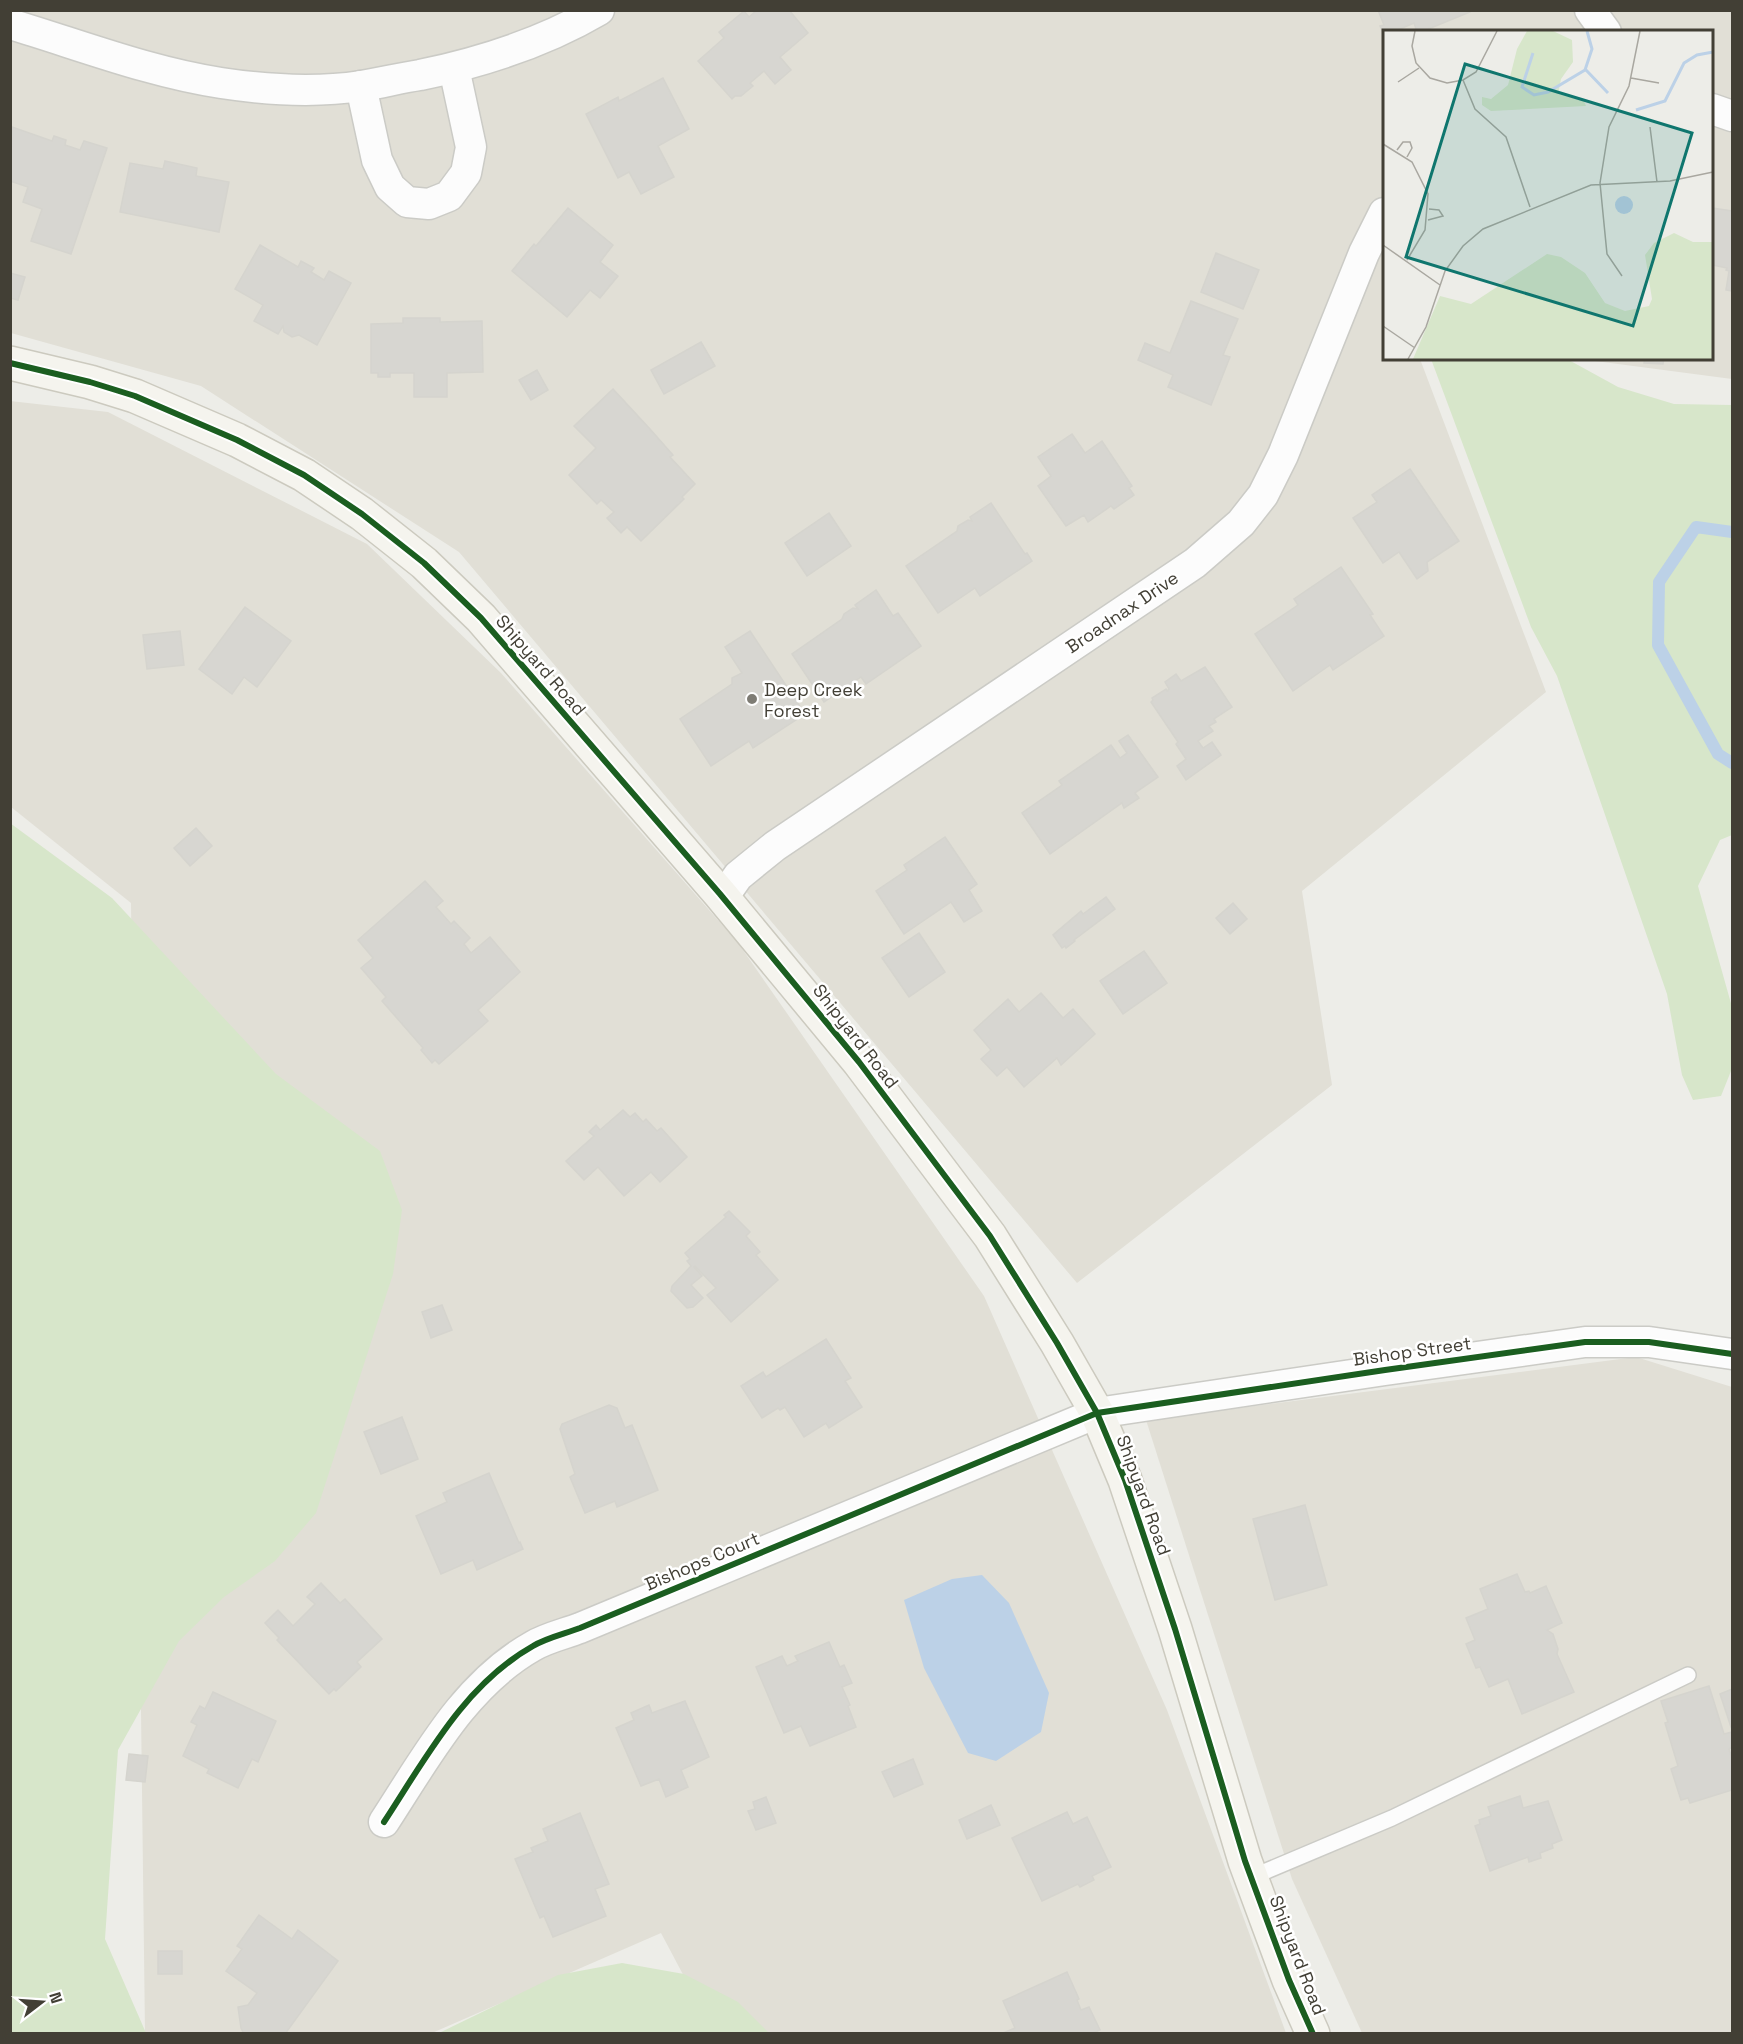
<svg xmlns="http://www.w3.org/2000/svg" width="1743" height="2044" viewBox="0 0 1743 2044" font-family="'Space Grotesk',sans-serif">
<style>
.residential{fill:#e1dfd6}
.green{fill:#d7e6ca}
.water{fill:#bcd1e7}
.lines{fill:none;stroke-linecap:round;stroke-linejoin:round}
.stream{stroke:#bcd1e7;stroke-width:12}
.building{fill:#d7d6d1;stroke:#d5d4ce;stroke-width:1.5}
.lane-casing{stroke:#cbcbc6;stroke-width:18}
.street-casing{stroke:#cbcbc6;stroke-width:33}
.secondary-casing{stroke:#cccabf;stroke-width:36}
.lane{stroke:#fcfcfc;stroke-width:15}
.street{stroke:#fcfcfc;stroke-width:30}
.secondary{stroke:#f5f4ee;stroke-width:33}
.cycleway-casing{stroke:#fff;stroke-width:10}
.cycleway{stroke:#1b5e20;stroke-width:6}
.poi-dot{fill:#7e7c74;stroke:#fff;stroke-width:2}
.labels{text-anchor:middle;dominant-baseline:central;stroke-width:5;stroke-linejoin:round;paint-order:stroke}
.street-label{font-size:18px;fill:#423f35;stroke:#fff}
.poi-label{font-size:18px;fill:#423f35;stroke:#fff;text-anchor:start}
.inset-river{fill:none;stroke:#bcd1e7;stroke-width:3}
.inset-road{fill:none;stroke:#a9a7a0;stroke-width:1.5}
.view{fill:#0f766e;fill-opacity:0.15;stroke:#0f766e;stroke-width:3}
.inset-edge{fill:none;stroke:#423f35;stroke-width:3}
</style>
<rect width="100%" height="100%" fill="#edede8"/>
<g class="residential">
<path d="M10,11H1732V379L1580,359L1712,358V32H1384V358L1420,359L1546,692L1302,891L1332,1085L1077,1283L459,552L201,386L11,333Z"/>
<path d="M10,401L108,412L367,544L501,673L738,943L984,1296L1167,1710L1286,2033H714L661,1933L432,2033H145L131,903L11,807Z"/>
<path d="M1636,1357L1732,1387V2033H1362L1292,1879L1146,1420Z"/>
</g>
<g class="green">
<path d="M1431,359H1567L1618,387L1674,404L1732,405V835L1720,840L1698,886L1732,1007L1731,1071L1721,1096L1693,1100L1682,1075L1667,994L1557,676L1531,627Z"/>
<path d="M10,823L112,898L276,1074L380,1151L402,1210L393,1274L316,1513L275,1561L224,1597L179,1641L118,1750L105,1939L146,2033H11Z"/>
<path d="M622,1963L684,1974L738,2002L769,2033H439L558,1975Z"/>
</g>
<path class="water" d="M982,1575L1009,1603L1049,1693L1041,1732L996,1761L968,1753L924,1668L904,1600L952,1579Z"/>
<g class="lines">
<path class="stream" d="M1732,532L1696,527L1659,582L1658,645L1718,754L1732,763"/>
</g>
<g class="building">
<path d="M757,10H789L808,33L780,57L791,70L775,84L764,71L750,83L753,86L741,96H735L732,99L698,61L724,38L719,32L744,11L749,17Z"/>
<path d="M1378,10H1470V12L1421,32H1417L1414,23L1393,32H1384V35L1380,26L1384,25Z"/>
<path d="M663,78L689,129L658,146L674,177L641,194L629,172L618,178L586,114L618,97L619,101Z"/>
<path d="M12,127L52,141L54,136L66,140L65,145L80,150L84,141L107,148L71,254L31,241L42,209L23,202L28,187L10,181Z"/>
<path d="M165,161L197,168L196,176L229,182L219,232L120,212L130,163L163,169Z"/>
<path d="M568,208L613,245L600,262L618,276L600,298L590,290L567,317L512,271L534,244L536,246Z"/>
<path d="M1712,208L1732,211V291L1726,290L1729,271L1726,270L1727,268L1712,265Z"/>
<path d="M260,245L298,267L301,261L314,268L311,272L324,280L329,271L351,283L317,345L299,335L292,337L284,332L283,326L278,334L254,321L263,305L235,289Z"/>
<path d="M1216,253L1259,270L1243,309L1201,292Z"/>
<path d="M10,273L25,277L18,300L10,298Z"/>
<path d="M1191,301L1238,319L1223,355L1230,357L1211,405L1168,387L1173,375L1138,360L1145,343L1170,353Z"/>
<path d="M403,318H440V322L482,321L483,372L447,373V397H414V373H390V377H378V373H371V324L403,323Z"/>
<path d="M701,342L715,366L664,394L651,370Z"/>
<path d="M1645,358H1664L1663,364L1644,363Z"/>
<path d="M537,370L548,390L531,400L519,380Z"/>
<path d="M613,389L650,429L673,455L670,457L695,484L682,497L684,499L641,541L627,527L621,533L607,518L614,512L601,500L597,504L569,475L596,448L574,426Z"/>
<path d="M1072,434L1085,453L1102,441L1132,486L1129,488L1134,495L1114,509L1111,506L1088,522L1084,515L1066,526L1038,486L1051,476L1038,457Z"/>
<path d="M1410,469L1459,541L1427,562L1428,571L1417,579L1399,552L1383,563L1353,518L1377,502L1372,495Z"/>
<path d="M991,503L1025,554L1027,553L1032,561L980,596L975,588L938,613L906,566L957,531L958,526L968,520L972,521L970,517Z"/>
<path d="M829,513L851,546L807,576L785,543Z"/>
<path d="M1341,567L1373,614L1370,615L1384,636L1333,670L1330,665L1293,691L1255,634L1298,605L1294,599Z"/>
<path d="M876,590L893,616L898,613L921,646L866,684L861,677L824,702L792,654L842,619L844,614L853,608L858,609L855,605Z"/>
<path d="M245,607L291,641L257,687L244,677L232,694L199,669Z"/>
<path d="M180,631L184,665L147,669L143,635Z"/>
<path d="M750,631L805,714L753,748L749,741L711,766L680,719L732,684V678L742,673L725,647Z"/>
<path d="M1205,667L1232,707L1214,719L1216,722L1209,726L1213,731L1198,741L1203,748L1212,742L1221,755L1186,780L1177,766L1186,759L1176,744L1178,742L1151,702L1153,700L1152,698L1166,689L1167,691L1169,689L1165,682L1176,674L1181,681Z"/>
<path d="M1128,735L1158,777L1135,793L1139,798L1124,808L1122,803L1050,854L1022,813L1062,785L1059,781L1111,745L1120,758L1127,753L1119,741Z"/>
<path d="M196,828L212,846L190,866L174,848Z"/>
<path d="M945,837L977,884L969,890L982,911L964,922L951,902L904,934L876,891L907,870L904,865Z"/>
<path d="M425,881L443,901L436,907L451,924L454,921L470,938L464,944L471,953L490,937L520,972L478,1010L488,1021L439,1064L435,1060L432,1063L421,1050L423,1048L382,1001L386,997L361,968L373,958L358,940Z"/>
<path d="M1106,897L1115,909L1074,940L1075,941L1066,948L1065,946L1062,948L1053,935L1081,911L1083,914Z"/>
<path d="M1233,903L1247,919L1230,934L1216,918Z"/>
<path d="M919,933L945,972L909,997L882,958Z"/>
<path d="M1144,951L1167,983L1123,1014L1100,981Z"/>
<path d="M1041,993L1063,1018L1073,1009L1095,1034L1061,1065L1057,1058L1024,1087L1007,1067L997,1076L981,1059L991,1050L974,1030L1008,999L1019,1012Z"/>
<path d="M623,1110L630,1117L635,1113L643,1122L646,1119L657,1131L661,1128L687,1157L660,1182L651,1172L624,1196L598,1167L584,1180L566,1161L594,1136L589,1132L596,1125L600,1130Z"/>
<path d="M729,1211L750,1232L746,1236L760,1252L756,1255L778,1280L731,1322L707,1295L716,1288L695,1266L694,1267L702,1276L691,1285L703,1298L693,1307L687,1308L671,1291L672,1286L691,1266L687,1261L690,1259L685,1253L726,1217L724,1215Z"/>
<path d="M442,1305L452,1330L431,1338L422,1312Z"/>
<path d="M826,1339L851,1378L845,1381L862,1407L829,1428L826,1423L804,1437L785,1407L780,1410L778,1408L762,1418L741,1386L763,1372L766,1377Z"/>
<path d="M609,1405L617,1408L625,1428L632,1425L658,1490L617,1507L615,1501L585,1513L570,1477L575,1474L560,1429L562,1424Z"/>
<path d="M402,1417L418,1459L381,1474L364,1432Z"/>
<path d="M489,1473L519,1543L520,1542L523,1549L477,1570L473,1560L441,1574L416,1516L447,1502L443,1493Z"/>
<path d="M1305,1505L1327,1585L1275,1600L1253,1519Z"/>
<path d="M1517,1574L1525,1592L1529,1591L1530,1593L1546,1586L1562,1623L1547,1630L1553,1634L1558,1649L1557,1654L1574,1692L1522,1714L1508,1679L1489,1687L1480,1667L1476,1668L1466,1644L1475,1640L1466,1618L1488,1609L1480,1589Z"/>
<path d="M321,1583L340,1603L345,1599L382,1639L357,1662L361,1667L336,1691L334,1689L329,1694L277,1640L279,1638L265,1623L278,1610L293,1626L315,1604L307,1597Z"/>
<path d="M829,1642L840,1667L844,1665L852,1683L842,1687L850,1705L848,1706L856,1727L810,1746L801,1726L784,1733L756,1667L782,1656L787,1666L798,1661L795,1656Z"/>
<path d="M1709,1686L1724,1734L1732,1732V1747L1729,1749L1732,1758V1790L1690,1803L1688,1798L1681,1800L1671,1769L1678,1766L1665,1723L1668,1722L1661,1701Z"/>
<path d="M1732,1689V1726L1731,1727L1720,1694Z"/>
<path d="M213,1692L276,1721L258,1762L252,1759L238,1788L207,1773L209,1769L183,1756L197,1725L191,1722L200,1706L205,1709Z"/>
<path d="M685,1701L709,1757L681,1770L688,1787L666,1797L659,1779L641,1786L616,1728L634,1720L631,1713L649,1705L652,1713Z"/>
<path d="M129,1754L148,1756L145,1782L126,1780Z"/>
<path d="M913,1759L923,1784L894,1797L882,1772Z"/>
<path d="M1520,1796L1523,1808L1548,1801L1562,1840L1552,1844L1553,1848L1540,1853L1541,1858L1529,1862L1528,1857L1490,1871L1475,1826L1480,1824L1479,1820L1491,1816L1488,1807Z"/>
<path d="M766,1797L776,1823L756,1830L748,1811L755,1809L753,1802Z"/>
<path d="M991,1805L1000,1825L967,1839L959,1820Z"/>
<path d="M1067,1812L1073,1824L1087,1817L1111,1867L1092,1876L1094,1880L1080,1887L1078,1884L1042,1901L1012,1838Z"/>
<path d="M580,1813L609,1884L595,1889L606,1916L553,1937L544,1916L540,1918L515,1859L533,1852L531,1848L548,1841L543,1829Z"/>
<path d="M259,1915L292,1939L298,1930L338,1961L285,2034H244L241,2028L238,2007L248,2005L257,1993L226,1971L242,1949L237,1946Z"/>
<rect x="158" y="1951" width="24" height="23"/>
<path d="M1067,1972L1079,1999L1077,2000L1081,2010L1089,2007L1100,2030L1091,2034H1001L1015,2028L1003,2001Z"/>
</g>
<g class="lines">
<g class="lane-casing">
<path id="lane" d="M1252,1877L1392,1818L1688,1675"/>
</g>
<g class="street-casing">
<g id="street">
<path d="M1590,10L1606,32"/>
<path d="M10,24C80,45 149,72 221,83C267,90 315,93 361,86C381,83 400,78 420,75C483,62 543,43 599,10"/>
<path d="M361,86L377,160L390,187L407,202L429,204L449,196L466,173L471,147L454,68"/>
<path d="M1712,109L1732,116"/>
<path d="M720,894L731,886L738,876L775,846L1195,563L1241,523L1263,495L1283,455L1364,253L1384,213"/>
<path d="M384,1822C426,1758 464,1685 533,1646C546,1638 564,1634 580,1628L1097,1413L1385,1370L1585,1342H1649L1732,1354"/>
</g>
</g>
<g class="secondary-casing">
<path id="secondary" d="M10,363L90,382L135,396L237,440L304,475L362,514L424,563L481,618L720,894L859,1062L990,1236L1057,1343L1097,1413L1125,1480L1175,1629L1245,1861L1289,1980L1313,2034"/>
</g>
<use href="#lane" class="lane"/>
<use href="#street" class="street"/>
<use href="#secondary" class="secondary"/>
<g class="cycleway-casing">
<g id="cycleway">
<path d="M10,363L90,382L135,396L237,440L304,475L362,514L424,563L481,618L720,894L859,1062L990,1236L1057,1343L1097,1413L1125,1480L1175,1629L1245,1861L1289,1980L1313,2034"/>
<path d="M384,1822C426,1758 464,1685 533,1646C546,1638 564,1634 580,1628L1097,1413L1385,1370L1585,1342H1649L1732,1354"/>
</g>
</g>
<use href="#cycleway" class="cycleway"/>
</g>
<circle class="poi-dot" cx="752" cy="699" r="6"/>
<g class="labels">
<g class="street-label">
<text transform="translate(1122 612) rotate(-34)">Broadnax Drive</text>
<text transform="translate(541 665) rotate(49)">Shipyard Road</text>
<text transform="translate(856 1036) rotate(52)">Shipyard Road</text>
<text transform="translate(1412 1351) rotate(-8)">Bishop Street</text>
<text transform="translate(1144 1495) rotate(70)">Shipyard Road</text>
<text transform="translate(702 1561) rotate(-23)">Bishops Court</text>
<text transform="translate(1298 1955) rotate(69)">Shipyard Road</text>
</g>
<g class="poi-label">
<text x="764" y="689">Deep Creek<tspan x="764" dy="21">Forest</tspan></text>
</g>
</g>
<g transform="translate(1383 30)">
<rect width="330" height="330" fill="#edede8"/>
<path d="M144,1H170L189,10L190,32L178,49L175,64L201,71L203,76L108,81L99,75V67L108,69L125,55L134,19ZM291,203L310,212H330V329H30L57,266L88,274L164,224L178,227L202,243L222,273L242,281L266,276L269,269L262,225L271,213Z" fill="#d7e6ca"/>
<path d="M232 175a9 9 0 1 1 18 0a9 9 0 1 1-18 0Z" fill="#bcd1e7"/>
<path class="inset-river" d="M150,23L139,57L151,65L165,62L202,40L209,19L204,1M203,40L225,63M253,80L282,71L301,33L314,25L330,22"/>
<path class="inset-road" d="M32,1L29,16L33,33L47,48L64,53L80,50L93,42L114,1M248,48L276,53M80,50L92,79L123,107L147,177M15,52L36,38M267,97L274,152M0,114L29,132L45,164L42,200L24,230M14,120L20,112H27L29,118L24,127M45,190L60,186L56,180L46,179M0,215L57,255M239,246L224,224L217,153L226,97L246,56L257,1M0,296L32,318M25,329L43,297L62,241L80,216L100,199L208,155L287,151L330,142"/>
<path class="view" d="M82,34L309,103L250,296L23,227Z"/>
<rect width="330" height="330" class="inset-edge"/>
</g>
<rect width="1743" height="2044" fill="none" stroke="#423f35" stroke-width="24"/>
<g transform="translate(42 2002) rotate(73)" stroke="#ffffff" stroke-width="4.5" paint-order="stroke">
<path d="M0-4.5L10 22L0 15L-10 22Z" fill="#423f35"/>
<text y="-9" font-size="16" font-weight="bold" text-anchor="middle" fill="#423f35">N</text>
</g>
</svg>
